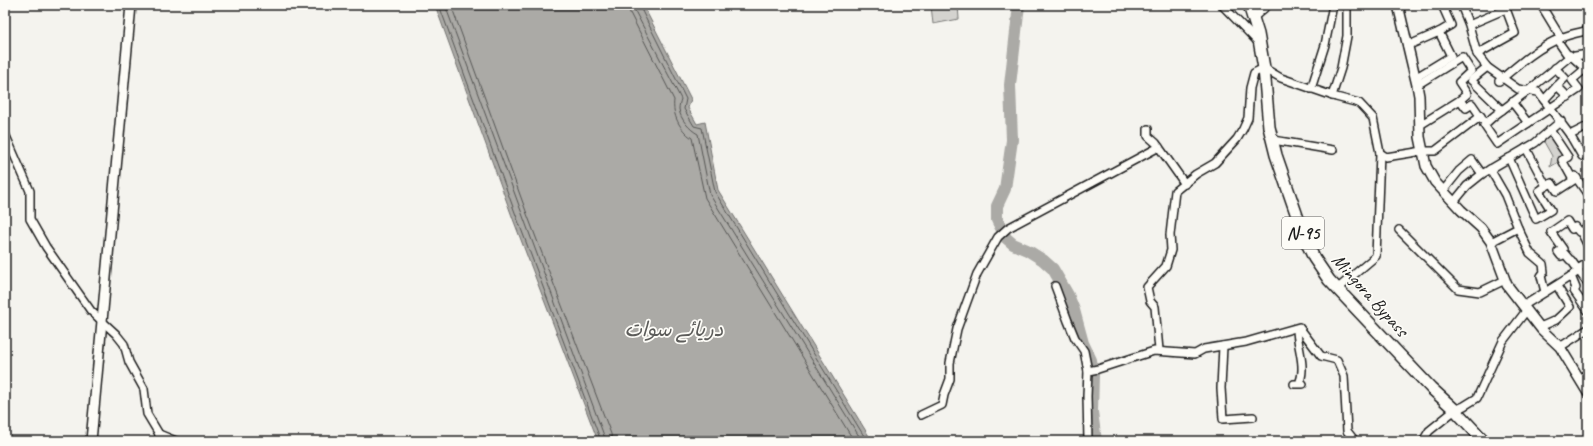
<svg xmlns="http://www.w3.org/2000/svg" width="1593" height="446" viewBox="0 0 1593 446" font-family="Caveat,'Playpen Sans Arabic',sans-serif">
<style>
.green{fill:#d4d3cf;stroke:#787876}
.water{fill:#abaaa6;stroke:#72716f}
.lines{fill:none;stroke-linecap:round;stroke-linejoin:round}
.shore{stroke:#555553;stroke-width:1}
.river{stroke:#abaaa6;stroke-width:12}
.minor-casing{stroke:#1c1c1c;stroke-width:10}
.secondary-casing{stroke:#1c1c1c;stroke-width:12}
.trunk-casing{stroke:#1c1c1c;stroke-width:14}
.minor{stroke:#fdfcf7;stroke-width:7}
.secondary{stroke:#fdfcf7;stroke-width:9}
.trunk{stroke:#fdfcf7;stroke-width:11}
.labels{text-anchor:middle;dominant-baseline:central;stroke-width:3.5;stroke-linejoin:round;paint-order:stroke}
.shield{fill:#fdfcf7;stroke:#605f5e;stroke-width:1}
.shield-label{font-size:18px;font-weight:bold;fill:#1c1c1c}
.street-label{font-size:19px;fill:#1c1c1c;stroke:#fdfcf7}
.water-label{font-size:20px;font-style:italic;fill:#5c5c5a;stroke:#fdfcf7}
</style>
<rect width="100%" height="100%" fill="#f4f3ee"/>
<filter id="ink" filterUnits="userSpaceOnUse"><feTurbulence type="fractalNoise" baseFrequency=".025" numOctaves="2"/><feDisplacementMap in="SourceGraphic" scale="8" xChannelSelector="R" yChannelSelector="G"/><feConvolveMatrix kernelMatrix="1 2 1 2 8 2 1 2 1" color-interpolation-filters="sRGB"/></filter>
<g filter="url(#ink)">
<g class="green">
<path d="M931,5H958L959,19L933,24Z"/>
<path d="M1549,134L1564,156L1560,161L1550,167L1552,156L1543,140Z"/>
</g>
<path class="water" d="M435,5H643L691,99L688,108L697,124L705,122L718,190L872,441H598L513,219Z"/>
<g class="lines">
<g class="shore">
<path d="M439,5L517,218L601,441"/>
<path d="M445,5L606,441"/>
<path d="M451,5L527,214L611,434L612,441"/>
<path d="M628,5L630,13L674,100C672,115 680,130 692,138L705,198L854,441"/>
<path d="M634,5L635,11L681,99C680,102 679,106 679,109C680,119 690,130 698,134L710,195L862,441"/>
<path d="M639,5L686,99L684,109L694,126L702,128L715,192L867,441"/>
</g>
<path class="river" d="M1019,5L1010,85L1012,140L1005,189L997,206V220L1006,238L1013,244L1027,250L1043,260L1053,269L1068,295L1074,310L1083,343L1091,360L1093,374L1092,412L1096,441"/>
<g class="minor-casing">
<g id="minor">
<path d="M1222,5L1258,42"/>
<path d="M1461,5L1469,25L1477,54L1515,33L1506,9L1469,25"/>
<path d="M1541,5L1561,38"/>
<path d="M1253,18L1268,5"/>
<path d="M1407,46L1439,32L1451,25L1442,5"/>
<path d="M1477,54L1487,67L1518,89L1538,92L1570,135L1588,126"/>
<path d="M1570,55L1588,71"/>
<path d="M1569,57L1588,54"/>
<path d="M1487,67L1471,80L1502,110"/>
<path d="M1555,68L1565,78L1557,86L1568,97"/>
<path d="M1415,78L1451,56L1439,32"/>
<path d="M1499,81C1518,65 1538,47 1561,38C1570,34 1579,33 1588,30"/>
<path d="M1417,85L1462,57L1471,71L1459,82L1467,94L1460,100L1466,108L1472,104L1483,120"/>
<path d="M1311,89L1325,45L1333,5"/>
<path d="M1332,96L1341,68L1347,36V5"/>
<path d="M1544,100L1557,86"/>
<path d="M1512,102L1528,123L1579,89L1572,80L1585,69"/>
<path d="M1528,123L1497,144L1484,125L1494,116L1529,90L1569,57L1557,40"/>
<path d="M1420,125L1460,100"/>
<path d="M1148,129V136L1156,143L1185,184"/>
<path d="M1550,130L1568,157L1562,160L1572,178L1575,176L1588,195"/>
<path d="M5,134L30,191V219L46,247L91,311L116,334L124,344L129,362L144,389L147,414L159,434V441"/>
<path d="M1570,135L1582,156L1588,152"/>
<path d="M1273,140L1333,150"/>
<path d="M1509,158L1536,219L1551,210L1539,191L1546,186L1526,148"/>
<path d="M1490,169L1505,195L1518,228L1491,242"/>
<path d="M1546,186L1552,183L1557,191L1577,178"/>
<path d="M1443,191L1459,171L1472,160L1482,174"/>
<path d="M1454,202L1467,186L1482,174L1535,143L1561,121"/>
<path d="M1588,226L1581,232L1588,246"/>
<path d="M1518,228L1530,253L1543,264L1544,272L1541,276L1545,292"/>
<path d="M1399,230L1458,289L1480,292L1505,280"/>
<path d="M1581,232H1579L1575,227L1572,229L1567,221L1551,232L1563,249L1558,252L1561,256L1565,254L1570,260H1571L1588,284"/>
<path d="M1577,269L1588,263"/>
<path d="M1571,276L1576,288L1574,291L1588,311"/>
<path d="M1055,286L1068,321L1075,338L1084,351L1088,371L1087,396L1088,441"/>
<path d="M1337,289L1376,256L1380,153"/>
<path d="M1523,306L1579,271"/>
<path d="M1540,327L1556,320L1570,307L1557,286"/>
<path d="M1223,346L1221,388L1223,419L1253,417"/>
<path d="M1560,347L1588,329"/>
<path d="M1159,350L1155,307L1150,301L1147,287L1166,266L1171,250L1170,235L1175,191L1196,174L1215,163L1237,139L1243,129L1248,118L1250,88L1254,73L1264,68L1281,78L1336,97L1359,103L1373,118L1380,153L1386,157L1423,151H1435L1481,116"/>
<path d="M1088,371L1098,369L1154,351L1195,354L1204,349L1246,342L1299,327L1321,356L1337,360L1344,376L1347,431L1355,441"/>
<path d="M1579,379L1588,374"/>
<path d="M1294,384H1303L1300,381C1306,365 1297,346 1297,329"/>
<path d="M921,415L942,405L944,395L950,379V363L957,329L977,274L998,237L1008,228L1159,147"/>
<path d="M159,434L176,441"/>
<path d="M1423,441L1429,431L1455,410L1464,406L1477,398L1503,341L1526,311"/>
</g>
</g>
<g class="secondary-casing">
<g id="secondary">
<path d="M1398,5L1417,85L1419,96L1420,137L1426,166L1435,182L1461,210L1481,228L1491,242L1507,285L1542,330L1560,347L1588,393"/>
<path d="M91,441L131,5"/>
</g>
</g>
<g class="trunk-casing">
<path id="trunk" d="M1249,5L1258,34L1264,68L1269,127L1276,155L1305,239L1314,258L1329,280L1431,388L1455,410L1484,441"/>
</g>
<use href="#minor" class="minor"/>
<use href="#secondary" class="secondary"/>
<use href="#trunk" class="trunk"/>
</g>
</g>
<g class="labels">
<rect class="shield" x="1282" y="217" width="42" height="32" rx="3"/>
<g class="shield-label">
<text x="1303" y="233">N-95</text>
</g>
<g class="street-label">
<text transform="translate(1370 295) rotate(48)">Mingora Bypass</text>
</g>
<g class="water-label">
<text x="674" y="329">دریائے سوات</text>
</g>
</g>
<rect width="1593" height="446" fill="none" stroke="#fdfcf7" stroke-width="20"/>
<rect x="10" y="10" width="1573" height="426" fill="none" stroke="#1c1c1c" stroke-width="1.5" filter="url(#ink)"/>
</svg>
